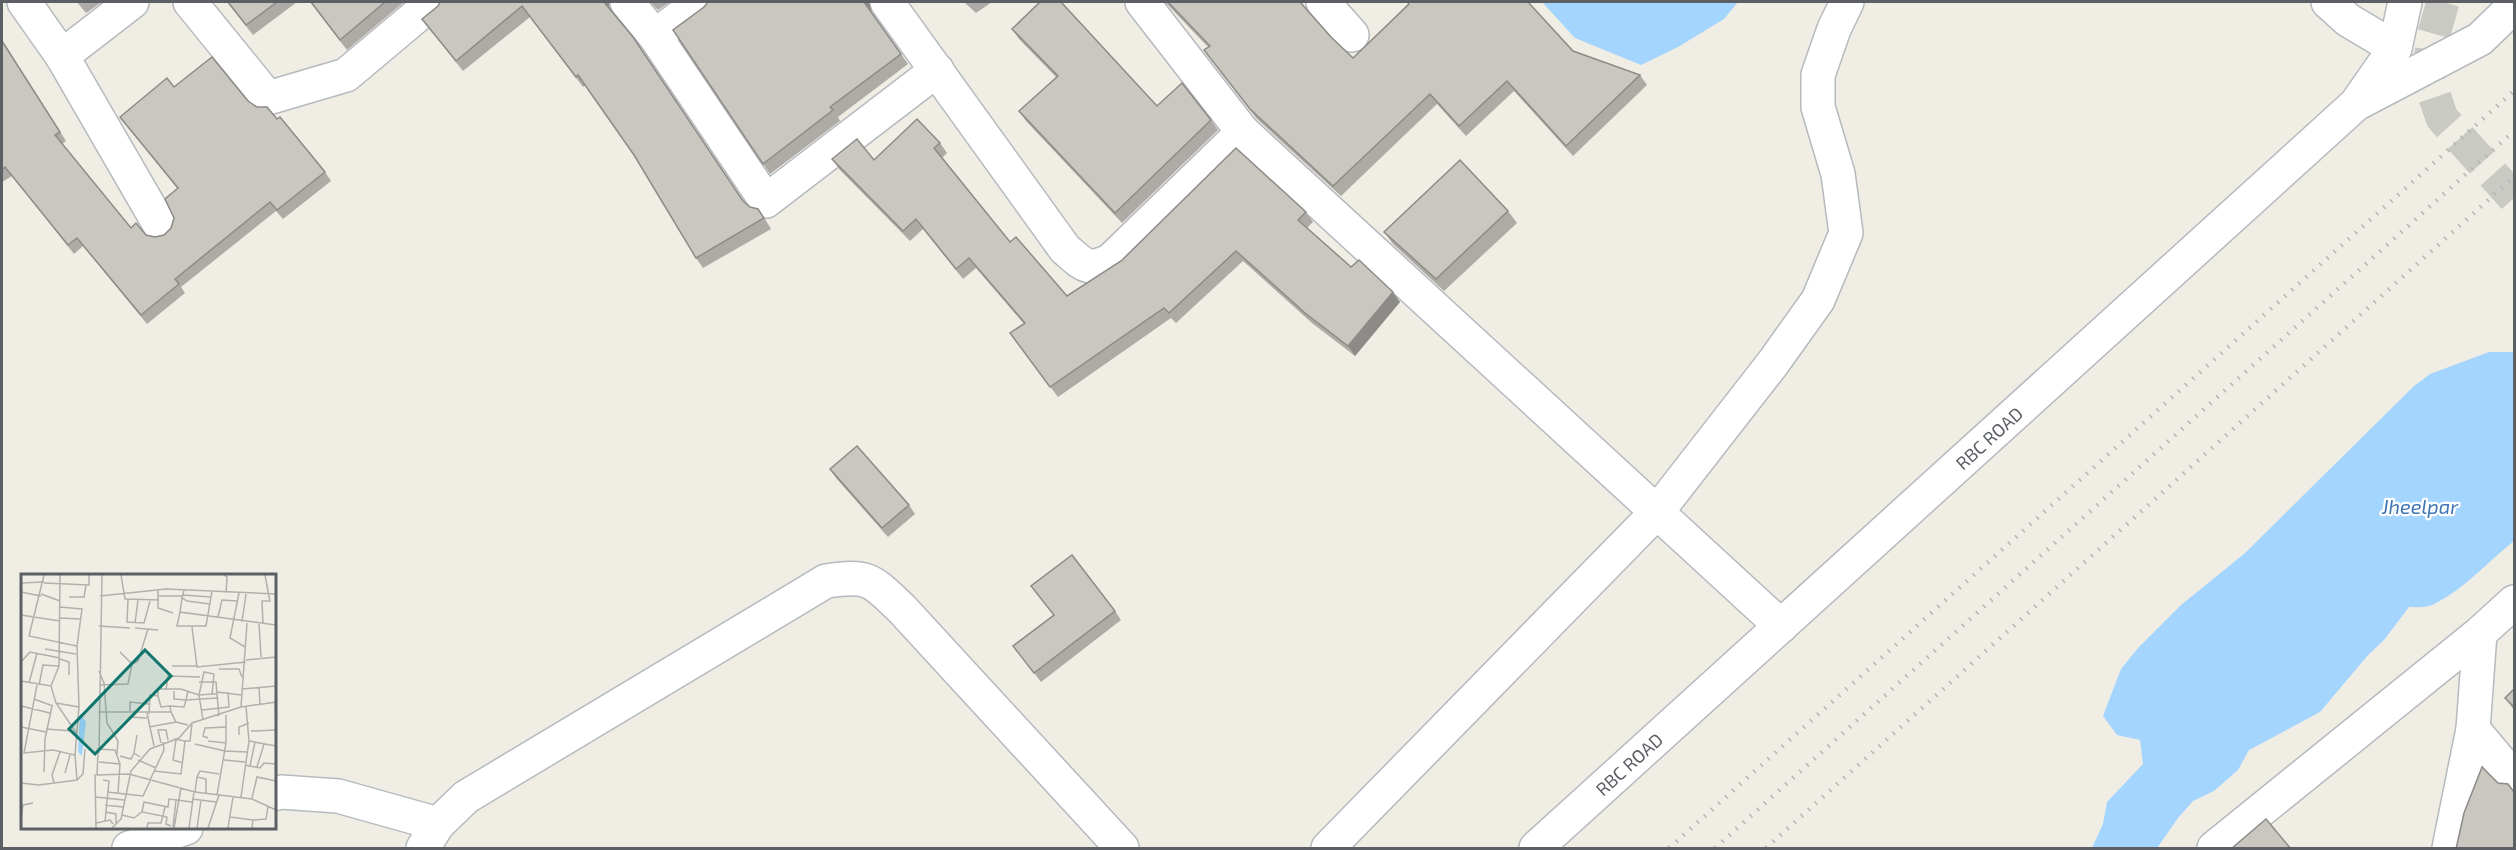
<svg xmlns="http://www.w3.org/2000/svg" width="2516" height="850" viewBox="0 0 2516 850" font-family="'Exo 2',sans-serif">
<style>
.water{fill:#a4d5ff}
.lines{fill:none;stroke-linecap:round;stroke-linejoin:round}
.major-tunnel{stroke:#cacac4;stroke-width:33;stroke-dasharray:33 16;stroke-linecap:butt}
.minor-casing{stroke:#b6babe;stroke-width:36}
.minor{stroke:#fff;stroke-width:33}
.rail{stroke:#b5b6b6;stroke-width:4.5;stroke-dasharray:1.5 8;stroke-linecap:butt}
.wall{fill:#aeaba6}
.shaded-wall{fill:#8d8b87}
.building{fill:#cac7c1;stroke:#8d8b87;stroke-width:1.5}
.labels{text-anchor:middle;dominant-baseline:central;stroke-width:4.5;stroke-linejoin:round;paint-order:stroke}
.street-label{font-size:18px;fill:#5c6065;stroke:#fff}
.water-label{font-size:20px;font-style:italic;fill:#3f75b3;stroke:#fff}
.inset-road{fill:none;stroke:#b0b1ad;stroke-width:1.5}
.view{fill:#0f766e;fill-opacity:0.15;stroke:#0f766e;stroke-width:3}
.inset-edge{fill:none;stroke:#5c6065;stroke-width:3}
</style>
<rect width="100%" height="100%" fill="#efede4"/>
<g class="water">
<path d="M1542,2H1738L1724,19L1678,47L1641,65L1575,38Z"/>
<path d="M2489,352H2514V541C2487,562 2464,590 2432,605C2425,608 2416,607 2409,607L2384,640L2368,655L2320,712L2249,750L2238,770L2214,791L2193,801L2178,818L2157,848H2092L2103,824L2107,802L2143,764L2140,740L2117,735L2103,716L2121,669L2138,648L2181,605L2244,554L2413,387L2430,374Z"/>
</g>
<g class="lines">
<path class="major-tunnel" d="M2443,2L2433,37L2428,77L2442,118L2514,198"/>
<g class="minor-casing">
<g id="minor">
<path d="M24,2L62,56L132,2"/>
<path d="M190,2L268,98L346,75L433,2"/>
<path d="M627,2L655,36L700,2"/>
<path d="M887,2L1065,249C1084,265 1087,272 1111,260L1243,132"/>
<path d="M1142,2L1243,132L1781,626"/>
<path d="M1323,2L1352,35"/>
<path d="M2328,2L2348,20L2395,48"/>
<path d="M655,36L766,201L937,70"/>
<path d="M62,56L161,227"/>
<path d="M2360,102L2480,39L2514,6"/>
<path d="M2473,729L2514,778"/>
<path d="M274,794L281,792L338,796L438,824"/>
<path d="M129,848L186,828"/>
<path d="M423,848L438,824L466,797L826,581C869,575 870,579 901,608L1122,848"/>
<path d="M1328,848L1657,512L1773,363L1818,300L1846,233L1838,174L1818,107V75L1834,29L1847,2"/>
<path d="M1536,848L2356,104L2395,48L2405,2"/>
<path d="M2214,848L2480,633L2514,602"/>
<path d="M2449,848L2473,729L2480,633"/>
</g>
</g>
<use href="#minor" class="minor"/>
<g class="rail">
<path d="M1669,848L2514,91"/>
<path d="M1715,848L2514,131"/>
<path d="M1766,848L2514,177"/>
</g>
</g>
<g class="wall">
<path d="M77,2H102L86,13Z"/>
<path d="M227,2H297L253,35Z"/>
<path d="M310,2H404L347,50Z"/>
<path d="M650,2H670L658,10Z"/>
<path d="M964,2H992L976,13Z"/>
<path d="M1165,2H1300L1331,37L1353,58L1408,4L1406,2H1528L1573,51L1640,75L1647,85L1573,156L1514,91L1466,136L1437,104L1341,196L1257,119L1204,50L1208,47Z"/>
<path d="M868,3L871,12L908,64L838,117L840,121L770,174L673,30L704,7Z"/>
<path d="M438,6H609L611,10L744,202L765,219L771,229L703,268L696,258L634,155L586,85L583,87L530,17L463,71L422,19Z"/>
<path d="M1012,29L1157,106L1211,120L1218,130L1122,223L1026,121L1019,111L1056,77L1019,39Z"/>
<path d="M2,40L66,141L62,144L131,228L146,235L155,237L164,235L171,228L174,218L177,188L120,117L174,87L248,101L277,119L325,172L331,181L283,219L276,211L181,287L185,293L147,324L83,246L74,254L12,176L2,182Z"/>
<path d="M940,143L947,153L942,158L1010,242L1067,296L1306,212L1313,222L1307,228L1351,267L1400,302L1355,356L1312,323L1243,261L1176,323L1171,318L1058,397L1017,343L1024,324L976,268L963,279L923,229L910,241L839,169L832,159L874,160Z"/>
<path d="M1508,211L1517,223L1444,291L1393,244L1384,232Z"/>
<path d="M830,469L909,505L915,514L888,537L836,478Z"/>
<path d="M1031,586L1115,611L1121,620L1041,682L1013,646L1054,615Z"/>
<path d="M2514,689V710L2505,698Z"/>
</g>
<g class="shaded-wall">
<path d="M604,2H609V6L613,14Z"/>
<path d="M864,2H869L872,12Z"/>
<path d="M1393,292L1400,302L1355,356L1348,346Z"/>
</g>
<g class="building">
<path d="M228,2H277L246,25Z"/>
<path d="M311,2H385L340,40Z"/>
<path d="M440,2H604L633,37L743,201L750,207L758,209L764,218L696,258L634,155L578,75L576,77L522,6L456,61L422,19L438,6Z"/>
<path d="M708,2H864L901,54L830,107L833,110L763,164L673,30L704,7Z"/>
<path d="M1040,2H1061L1157,106L1182,83L1211,120L1115,213L1019,111L1058,76L1012,29Z"/>
<path d="M1168,2H1300L1331,37L1353,58L1409,4L1408,2H1528L1573,51L1640,75L1566,146L1507,81L1459,126L1430,94L1333,186L1250,109L1204,50L1210,46Z"/>
<path d="M2,41L60,132L55,135L131,228L136,223L146,235L155,237L164,235L171,228L174,218L165,199L178,188L120,117L167,78L174,87L212,57L248,101L257,107H267L277,119L280,117L325,172L277,210L270,202L175,279L179,284L141,315L77,238L68,245L5,167L2,170Z"/>
<path d="M917,119L940,143L934,148L1010,242L1016,237L1067,296L1121,261L1236,148L1306,212L1298,220L1351,267L1359,260L1393,292L1348,346L1305,313L1236,251L1169,313L1164,308L1050,387L1010,333L1025,323L969,258L956,269L916,219L903,231L832,159L857,139L874,160Z"/>
<path d="M1460,160L1508,211L1436,279L1384,232Z"/>
<path d="M857,446L909,505L882,528L830,469Z"/>
<path d="M1072,555L1115,611L1034,673L1013,646L1054,615L1031,586Z"/>
<path d="M2514,689V707L2505,698Z"/>
<path d="M2482,767L2498,783L2508,784L2514,792V849H2456L2464,813Z"/>
<path d="M2266,819L2291,849H2231Z"/>
</g>
<g class="labels">
<g class="street-label">
<text transform="translate(1989 438) rotate(-42)">RBC ROAD</text>
<text transform="translate(1629 764) rotate(-42)">RBC ROAD</text>
</g>
<g class="water-label">
<text x="2420" y="506">Jheelpar</text>
</g>
</g>
<g transform="translate(21 574)">
<rect width="255" height="255" fill="#efede4"/>
<path d="M59,139L65,148L61,182L57,178Z" fill="#a4d5ff"/>
<path class="inset-road" d="M23,1L8,62L56,72L58,133L35,129M100,1L104,25H107M203,1L206,3L205,19M244,1L249,28M0,9L23,8M23,9L68,11V1M137,16V34L152,39M163,16L161,24L166,27L189,30M0,18L20,22M218,19L209,64L224,73M20,20L39,27M162,21L190,23M79,22L145,15L255,20M138,22H161M48,23H63L65,11M161,24L159,38L255,51M129,27L123,49L106,48L107,25L138,26M39,33L61,35L56,72M159,38L156,52H185L191,17M0,41L39,47M197,43L201,26L216,27M39,44L59,45M221,48L225,20M114,49L117,26M238,50L240,83M242,50L241,27H249M78,52L109,54M171,53L176,93L225,88M114,54L137,56M24,75L55,80M39,85L48,88V101M225,86L255,83M0,88L9,78L39,84M111,90L117,87L127,55M151,92H175M198,95H218L221,103M78,97L83,109L86,149L97,167L96,180M0,107L30,112L38,92L39,1M178,108H195L196,120M8,109L16,79M16,111L3,179L32,176L54,181L56,206M18,111L22,91L38,92M78,111L107,110L111,90L99,78M30,112L35,129L56,160M238,113L239,131M221,115L255,112M145,116L147,102L179,103M153,117V125L165,126L167,117M196,118L220,121M191,120L178,121L183,98L193,100L191,120H196L198,142M137,122L140,133L149,132M13,125L32,132M254,129L255,151M0,132L29,139M220,133L226,49M225,133L228,167M181,136L208,133L207,118M109,137V128L128,130M77,138H150L155,148L167,151M150,138L149,132L163,133L165,126L196,124M126,139L133,172M128,140L129,121L137,122V115H160L178,121L182,146M108,143L126,144M0,153L25,158M128,153L155,148M25,155L52,157M230,157L255,156M116,161L113,179L119,183M218,161V153L228,149M187,164L182,162L184,154L206,153M155,166L152,186L162,189M164,167H169L171,149M187,167L205,169M140,169L137,156H145L147,166M174,170L204,177M76,175L94,176L99,190M204,177L226,178M77,178L76,201L108,200L174,218L231,225L255,236M78,179L81,1M54,181L58,133M99,182L110,185L113,179M117,186L135,194M203,186L224,188M78,188L99,190L97,219M224,191L239,194L243,189L255,190M229,192L234,168M236,193L243,170M133,197L160,200L164,167L153,165M23,198L24,165L31,132M44,199L49,181M74,200L75,254M176,203L179,197L198,200M82,206L88,207L84,248M129,206L143,176L142,168M0,209L18,211L56,206L62,200L64,175M33,209L31,201L39,178M86,218L122,222L129,207M174,218L176,203L185,205V220M196,221L205,169V141M75,223L103,226M220,223L228,167L255,172M231,224L236,203L255,207M171,225L195,228M84,231L102,233M84,238L95,240V249M101,241L113,244L121,238M209,243L232,246M0,245L2,231L12,229M75,249L89,246L92,250M150,252L145,250L146,243L121,238L123,228L147,233L148,225L171,228M152,253L155,226M91,254L100,245L110,197L129,175L158,164L171,149L220,133L255,128M126,254L127,249H140L144,233M153,254L160,214M168,254L173,218M176,254L180,226M187,254L198,221M207,254L212,223M231,254L232,246L245,245L247,233"/>
<path class="view" d="M124,76L150,102L74,180L48,155Z"/>
<rect width="255" height="255" class="inset-edge"/>
</g>
<rect width="2516" height="850" fill="none" stroke="#5c6065" stroke-width="6"/>
</svg>
